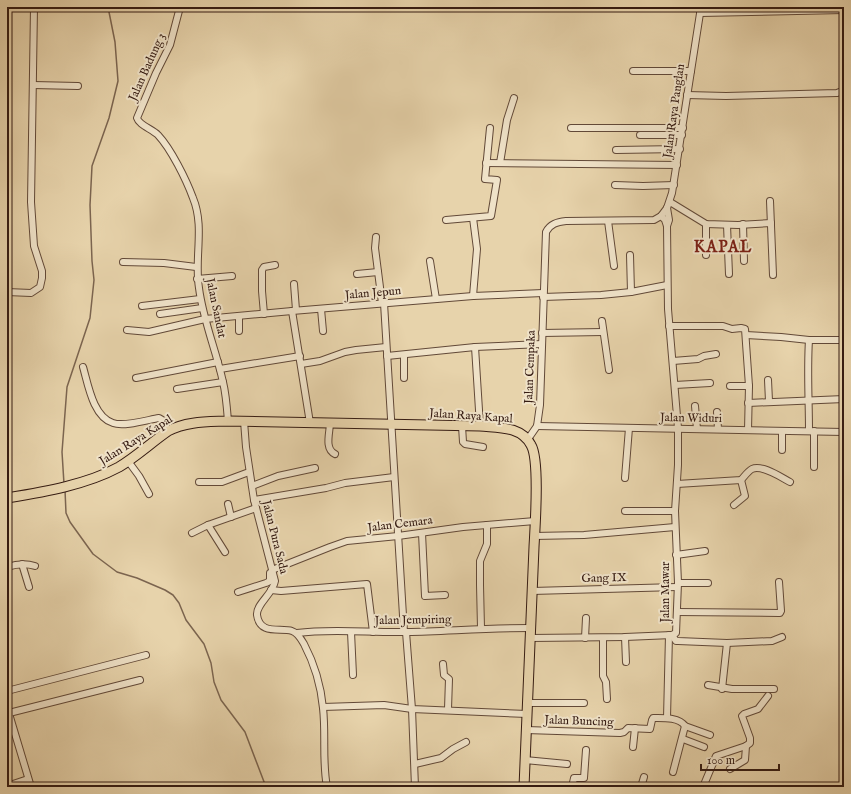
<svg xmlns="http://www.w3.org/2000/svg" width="851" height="794" viewBox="0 0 851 794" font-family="'IM FELL English',serif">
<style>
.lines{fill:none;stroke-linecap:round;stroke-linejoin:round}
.stream{stroke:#7b644f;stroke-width:1.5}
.minor-casing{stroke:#624938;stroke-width:8}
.highway-casing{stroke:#351b12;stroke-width:11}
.minor{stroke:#efe2c8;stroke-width:6}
.highway{stroke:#e7d3ab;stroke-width:9}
.labels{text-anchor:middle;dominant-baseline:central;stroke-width:4;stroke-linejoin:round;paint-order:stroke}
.street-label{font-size:12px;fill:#351b12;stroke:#efe2c8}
.district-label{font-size:16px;font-weight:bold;letter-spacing:1px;fill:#7a1f14;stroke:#efe2c8}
</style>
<rect width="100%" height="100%" fill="#e7d3ab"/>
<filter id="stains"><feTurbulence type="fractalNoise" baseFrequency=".005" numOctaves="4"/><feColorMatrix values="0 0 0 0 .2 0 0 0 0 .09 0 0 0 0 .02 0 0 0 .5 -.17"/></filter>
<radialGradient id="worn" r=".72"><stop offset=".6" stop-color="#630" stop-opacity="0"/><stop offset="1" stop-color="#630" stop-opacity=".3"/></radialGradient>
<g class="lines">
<g class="stream">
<path d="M64,484L62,452L67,387L90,318L94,280L92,261L90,205L92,166L109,118L118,81L115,42L108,7"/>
<path d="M65,490L66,513L70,522L93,554L117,572L137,578L165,590L173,595L179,603L186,620L204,644L211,663L214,682L221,700L245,732L266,787"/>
</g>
<g class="minor-casing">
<g id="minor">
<path d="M180,7L170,45L156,73L137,118C139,125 152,129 158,135C171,149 186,179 193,198C205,227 194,258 199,288C203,320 216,350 223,382C226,394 227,408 228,421"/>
<path d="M700,13L844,10"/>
<path d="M633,71H691"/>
<path d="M33,85L78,86"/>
<path d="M687,95L726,96L837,93L842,91L844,88"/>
<path d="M571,128H683"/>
<path d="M640,135H682"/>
<path d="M616,150L680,149"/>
<path d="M486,163L677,165"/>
<path d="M500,163L507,120L514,98"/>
<path d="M615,185L643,186L674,185"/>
<path d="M770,201L773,275"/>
<path d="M670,202L706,224L738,225L771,223"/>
<path d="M446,220L491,216L497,180L485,179L490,128"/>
<path d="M608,221L614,266"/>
<path d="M706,224V255"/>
<path d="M743,224L744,261"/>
<path d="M727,225L729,274"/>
<path d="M667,226L669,220L667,208"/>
<path d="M376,237L375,248L382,303"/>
<path d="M630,255L631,292"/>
<path d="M430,261L436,299"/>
<path d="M123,262L164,263L196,267"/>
<path d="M357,274L378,272"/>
<path d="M197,279L232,276"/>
<path d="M294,284L296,310"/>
<path d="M7,292L31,293L40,287L42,278V271L34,246L31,202L34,7"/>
<path d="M473,296L477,249L473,218"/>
<path d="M543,297L601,295L631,292L667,285"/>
<path d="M384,303L404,632"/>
<path d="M142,306L200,299"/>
<path d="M321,309L323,331"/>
<path d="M292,311L310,423"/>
<path d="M160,314L202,308"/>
<path d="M264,314L262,291V270L264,267L275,265"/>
<path d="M239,316V331"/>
<path d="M602,321L609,370"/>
<path d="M669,326H723L732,329L741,328L745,329L749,386L748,430"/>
<path d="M127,330L149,332L205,319L292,311L473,296L543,293"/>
<path d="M542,333L603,332"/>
<path d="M746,335L781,337L809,340H844"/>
<path d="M475,347L480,426"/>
<path d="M404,355V378"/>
<path d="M387,356L475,347L542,344"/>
<path d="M673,361L698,359L704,356L716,354"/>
<path d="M301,364L320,361L345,352L356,350L386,347"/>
<path d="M83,367C88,384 93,417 113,423C124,427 147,420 159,418L164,421L168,431"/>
<path d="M220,369L300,356"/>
<path d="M136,378L218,362"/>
<path d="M768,380L769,401"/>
<path d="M675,385L710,383"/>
<path d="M730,386H749"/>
<path d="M177,389L223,382"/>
<path d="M748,403L844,399"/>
<path d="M695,406L697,429"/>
<path d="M717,412L718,429"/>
<path d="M244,421L246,447L254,500L275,581C273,594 256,604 257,615C260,636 281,627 292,631C298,633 301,639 304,644C314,663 321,687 323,708C326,734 322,761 327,787"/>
<path d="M330,423C330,432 324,449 335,454"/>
<path d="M462,426L463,442L465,444L483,447"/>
<path d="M537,426L844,432"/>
<path d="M809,431C809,401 807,371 809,340"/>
<path d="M814,431V467"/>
<path d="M528,439L537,426L540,405L546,232C550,224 557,222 566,221L654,220L661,216L667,208L672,193L701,7"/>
<path d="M782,450V431"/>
<path d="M128,461L139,476L149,494"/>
<path d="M625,478L629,428"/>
<path d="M199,482H222L249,472"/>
<path d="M677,484L741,480C744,477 748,471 752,469C762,464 782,478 790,482"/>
<path d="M252,486L278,476L315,468"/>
<path d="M254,500L326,488L345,483L394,477"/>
<path d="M228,504L231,517"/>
<path d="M734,505L745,496L741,480"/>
<path d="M625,511H675"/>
<path d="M208,525L225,552"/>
<path d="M192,533L208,525L256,508"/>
<path d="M422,533L425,596L445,595"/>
<path d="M534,536L584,535L675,527"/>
<path d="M676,555L705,551"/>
<path d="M22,564L29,587"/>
<path d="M7,567C17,564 25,563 35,566"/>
<path d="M272,570L330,547L347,541L398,536L463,527L535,521"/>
<path d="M678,583H708"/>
<path d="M271,590L281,591L367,584L373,632"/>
<path d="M532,591L677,587"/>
<path d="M238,592L266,583L270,581V573"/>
<path d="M677,612L780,613L781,611L779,582"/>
<path d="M481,628L480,585V561L487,544V525"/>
<path d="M351,632L353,675"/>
<path d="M406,632L412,709L415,787"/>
<path d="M297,633C332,628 371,633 407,632C448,631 489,628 530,628"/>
<path d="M672,635L676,641H678L727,643L772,641L782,637"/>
<path d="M625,637L626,662"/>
<path d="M530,638L625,637L672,635L676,633L678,583L675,511L678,465V428L668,309L667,226L665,220L661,216"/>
<path d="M585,638L586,618"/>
<path d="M603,638V676L606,682L607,699"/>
<path d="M443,664L444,675L449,679L448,709"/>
<path d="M708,685L732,689H774"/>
<path d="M722,689L727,643"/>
<path d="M7,691L146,655"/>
<path d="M527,703H584"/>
<path d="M7,707L31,787"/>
<path d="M323,707L384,705L412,709L527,714"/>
<path d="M9,713L140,680"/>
<path d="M667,718L669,635"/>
<path d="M685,726L710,735"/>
<path d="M526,730L620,733L624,732L628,728L650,729L652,720L653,718C663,718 679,717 685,726L673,772"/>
<path d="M683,739L704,747"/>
<path d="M633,747L635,728"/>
<path d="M525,760L567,764"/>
<path d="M415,764L441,758L453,749L466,742"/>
<path d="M730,769L745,760L746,746"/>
<path d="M7,786L28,779"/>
<path d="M572,787L574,778H584L586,750"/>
<path d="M641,787L644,777"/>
<path d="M703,787L716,756L746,746L750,743V738L742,716L744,714L758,709L768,696"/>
</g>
</g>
<g class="highway-casing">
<path id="highway" d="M7,498C43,492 86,485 119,467C136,457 152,442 168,431C187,421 208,422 228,421L480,426C499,428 521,426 531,445C540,460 535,527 534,547C530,627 527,707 524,787"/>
</g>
<use href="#minor" class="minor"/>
<use href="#highway" class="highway"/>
</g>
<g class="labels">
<g class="street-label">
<text transform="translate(147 67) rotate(-66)">Jalan Badung 3</text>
<text transform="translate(674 111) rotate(-82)">Jalan Raya Panglan</text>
<text transform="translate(373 293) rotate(-5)">Jalan Jepun</text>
<text transform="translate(216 308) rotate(78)">Jalan Sandat</text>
<text transform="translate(530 367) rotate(-88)">Jalan Cempaka</text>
<text transform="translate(471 416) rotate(4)">Jalan Raya Kapal</text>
<text transform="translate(691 418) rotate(1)">Jalan Widuri</text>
<text transform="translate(136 440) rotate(-32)">Jalan Raya Kapal</text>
<text transform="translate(400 524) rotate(-7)">Jalan Cemara</text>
<text transform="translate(275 537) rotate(76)">Jalan Pura Sada</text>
<text transform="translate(604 578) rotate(-1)">Gang IX</text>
<text transform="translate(665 592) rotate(-90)">Jalan Mawar</text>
<text transform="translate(413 620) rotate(-1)">Jalan Jempiring</text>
<text transform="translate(579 721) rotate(2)">Jalan Buncing</text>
</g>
<g class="district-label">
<text x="723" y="248">KAPAL</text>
</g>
</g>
<rect width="851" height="794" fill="none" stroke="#e7d3ab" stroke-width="24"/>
<rect x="8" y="8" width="835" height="778" fill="none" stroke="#351b12" stroke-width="2"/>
<rect x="12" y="12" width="827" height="770" fill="none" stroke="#351b12"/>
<path d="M701 764v6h78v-6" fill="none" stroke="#351b12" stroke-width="2"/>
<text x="707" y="764" font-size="12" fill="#351b12" stroke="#efe2c8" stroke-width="3" paint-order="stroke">100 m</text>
<rect width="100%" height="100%" filter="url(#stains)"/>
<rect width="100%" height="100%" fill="url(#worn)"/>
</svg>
